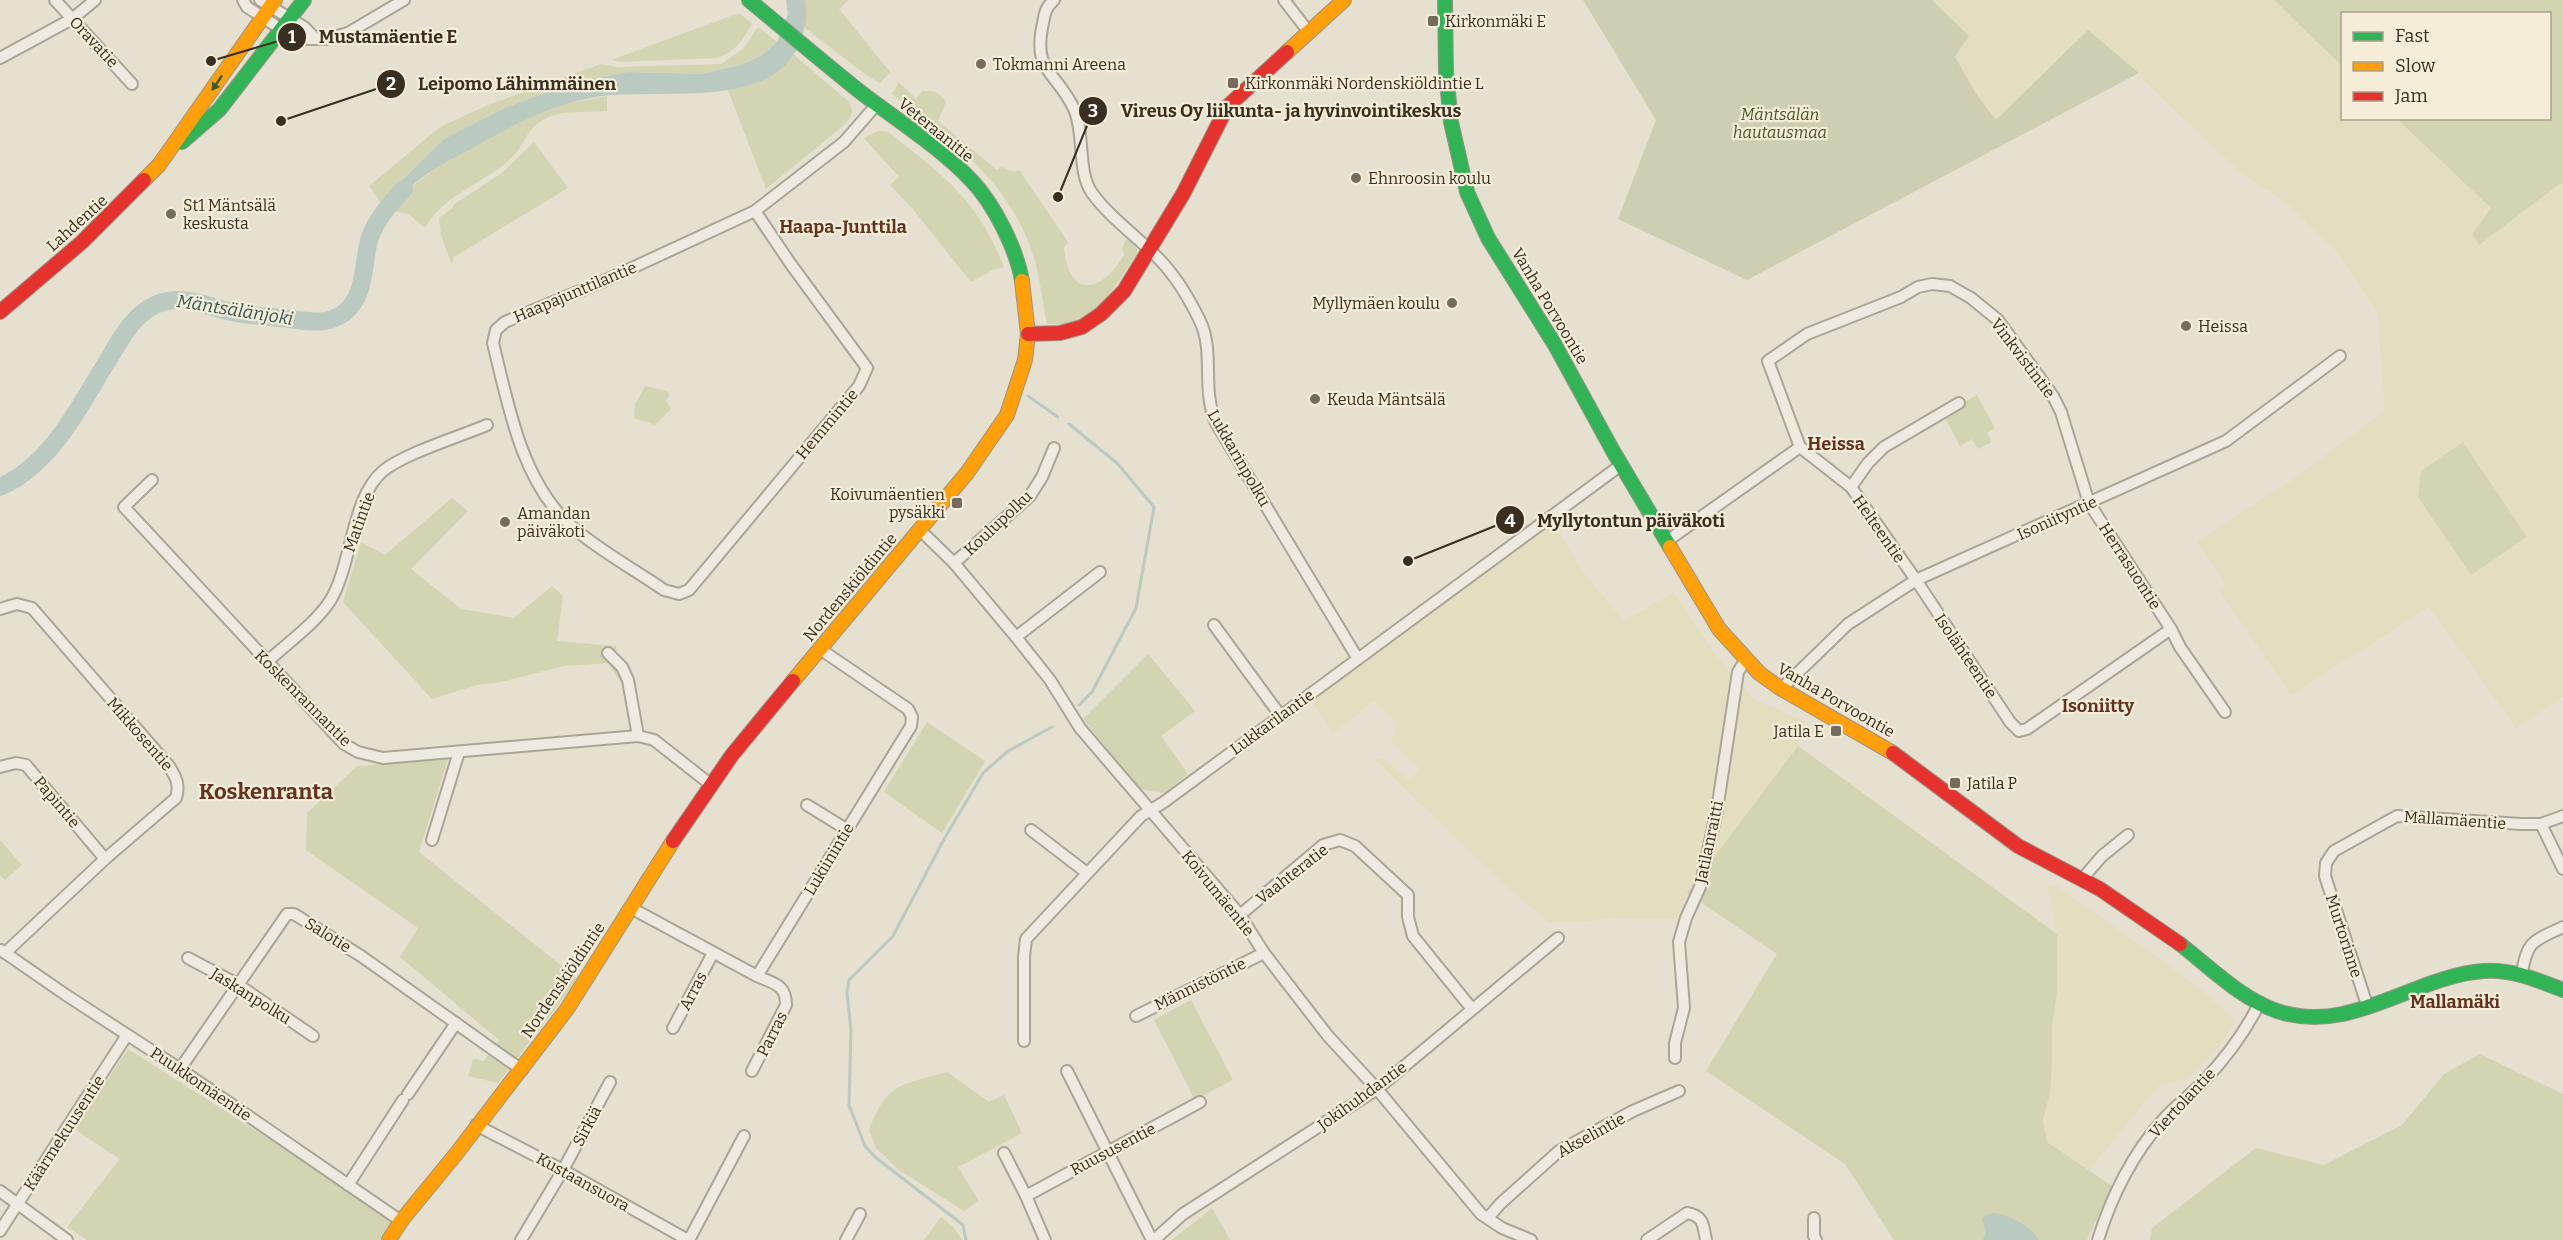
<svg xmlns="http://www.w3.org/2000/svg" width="2563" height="1240" viewBox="0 0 2563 1240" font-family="Bitter,serif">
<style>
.farmland{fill:#e4dec1}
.green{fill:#d3d4b2}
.cemetery{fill:#cecfb2}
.water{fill:#bacac1}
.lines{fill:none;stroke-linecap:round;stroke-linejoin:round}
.stream{stroke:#bacac1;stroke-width:3}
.river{stroke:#bacac1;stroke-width:18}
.street-casing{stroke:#aba598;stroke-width:14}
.fast-casing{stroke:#9a9488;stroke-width:16}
.slow-casing{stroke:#9a9488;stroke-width:16}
.jam-casing{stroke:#9a9488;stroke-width:16}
.street{stroke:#eeeae1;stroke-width:10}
.fast{stroke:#30b455;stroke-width:14}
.slow{stroke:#ff9f0a;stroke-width:14}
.jam{stroke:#e5322d;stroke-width:14}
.oneway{fill:#365d33}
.poi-dot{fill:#766c5d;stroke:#f5edd7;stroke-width:2}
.labels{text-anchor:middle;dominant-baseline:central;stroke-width:4.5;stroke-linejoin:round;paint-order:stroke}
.poi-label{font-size:16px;fill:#3a2e20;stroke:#f5edd7;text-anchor:start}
.street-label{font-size:16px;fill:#3a2e20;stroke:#f5edd7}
.park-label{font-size:16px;font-style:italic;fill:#485527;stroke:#f5edd7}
.neighbourhood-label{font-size:18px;font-weight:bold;fill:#653221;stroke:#f5edd7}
.water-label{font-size:18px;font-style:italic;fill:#305958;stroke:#f5edd7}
.district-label{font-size:22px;font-weight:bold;fill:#653221;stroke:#f5edd7}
.leader{fill:none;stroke:#3a2e20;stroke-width:2}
.callout-dot{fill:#3a2e20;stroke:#f5edd7;stroke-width:2}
.mark-label{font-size:18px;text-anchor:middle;font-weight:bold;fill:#fff}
.callout-label{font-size:18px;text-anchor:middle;font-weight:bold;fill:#3a2e20;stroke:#f5edd7;stroke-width:4.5;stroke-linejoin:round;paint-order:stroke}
</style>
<rect width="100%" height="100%" fill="#e5e0cf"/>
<g class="farmland">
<path d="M1932,0H2274L2342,66V118L2397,119L2491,208L2472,234L2561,183L2563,185V697L2516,728L2429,607L2291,695L2219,590L2226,584L2197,541L2292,480L2385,411L2377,312L2338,253L2282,199L2242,174L2144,81L2139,73L2087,30L1996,121L1977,95L1955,57L1969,36Z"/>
<path d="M1554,525L1584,573L1624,621L1674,592L1717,656L1755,700L1806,721L1798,746L1861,798L1687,893L1677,919L1610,918L1583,922H1549L1507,887L1374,759L1383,758L1409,780L1420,769L1391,742L1397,723L1374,701L1333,733L1313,705L1324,675L1349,655L1463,575L1524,545L1547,527Z"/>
<path d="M2047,885L2057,886L2198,987L2236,1021L2216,1050L2187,1079L2161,1084L2151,1094L2089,1170L2047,1142L2043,1120L2050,1093L2052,1064V1027L2057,992V934Z"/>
</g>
<g class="green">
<path d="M805,0H849L839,9L890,72L880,83L869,77L805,28Z"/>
<path d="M2274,0H2563V185L2561,183L2479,245L2472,234L2491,208L2397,119L2550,118V14H2342V66Z"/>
<path d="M739,13L752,24C743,40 735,52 717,58L621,62L611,60Z"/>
<path d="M758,27L777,42L761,56L740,65L702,74L627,72L564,86L507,107L444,139L380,202L369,186L440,127L488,105L601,64L616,67L721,64L743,49Z"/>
<path d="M794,55L848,101C855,111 852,117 844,125L766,189L728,90C753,84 778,77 794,55Z"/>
<path d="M899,82L916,99L923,91C934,90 939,92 946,102L938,121L997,170L1001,167L1015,172L1019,170L1068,242L1064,248C1069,300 1102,293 1124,255L1122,248L1127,238C1134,242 1138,245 1137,253C1123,274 1100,315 1075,323C1066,326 1056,324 1047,324C1042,300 1040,275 1032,252C1007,178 950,140 892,94Z"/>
<path d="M607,96V111C585,113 562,109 543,120C527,129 525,143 514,155C487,184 445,192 425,228L410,215L392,210L402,195L443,162L522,119L561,105Z"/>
<path d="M878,131L888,132C943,175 978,200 1004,267L993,270L971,282L912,208L890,185L899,177L864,138Z"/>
<path d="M534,142L568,188L454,257L452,265L441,235L439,218L453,208V205L502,173Z"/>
<path d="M645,386L667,391L670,395L666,401L671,409L655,425L634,418L635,405Z"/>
<path d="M1977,395L1995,429L1987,433L1992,442L1978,449L1972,439L1960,446L1943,414Z"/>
<path d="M2463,442L2527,537L2471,575L2418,497L2421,471Z"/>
<path d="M452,498L468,511L411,569L461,609L514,618L552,586L563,596L557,641L616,646L624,687L608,663L564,666L501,682L477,685L432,699L343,602L361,542L385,555Z"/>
<path d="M1148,654L1195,711L1161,736L1188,774L1164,793L1140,789L1083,719Z"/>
<path d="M927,722L985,761L942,833L884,792Z"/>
<path d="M1798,746L2057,934V992L2052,1027V1064L2050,1093L2043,1120L2047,1142L2112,1186L2087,1240H1894L1845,1164L1706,1071L1777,954L1687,893Z"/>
<path d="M448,759L419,852L578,979L498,1083L468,1076L473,1059L484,1061L499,1040L400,957L418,928L306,850L307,813L357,766Z"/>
<path d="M0,840L22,865L5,880L0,875Z"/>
<path d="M1191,1000L1233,1080L1195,1100L1154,1020Z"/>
<path d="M128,1049L396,1220L382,1240H87L67,1227L120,1159L74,1129Z"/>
<path d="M2480,1054L2563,1094V1240H2150L2152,1228L2256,1148L2324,1165L2402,1125L2444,1074Z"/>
<path d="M947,1072L989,1102L1004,1095L1022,1133L958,1167L979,1201L964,1211L899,1170L876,1148L869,1130C888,1081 902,1085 947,1072Z"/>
<path d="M1212,1208L1230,1240H1172Z"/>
<path d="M941,1217L954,1228L962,1240H924Z"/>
</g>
<path class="cemetery" d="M1583,0H1932L1969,36L1955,57L1977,95L1996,120L2088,30L2139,73L1747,280L1618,219L1656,120Z"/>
<g class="water">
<path d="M786,0H805C808,17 805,29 799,44C773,112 653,87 595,97C548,106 519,122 478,145C443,164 415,175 392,210L380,202L444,139L507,107L564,86L627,72L702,74L740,65L761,56L777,42L788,14Z"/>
<path d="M1992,1213C2005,1213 2035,1227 2038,1240H1983L1986,1232L1982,1218Z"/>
</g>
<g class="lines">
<g class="stream">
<path d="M1028,396L1058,417"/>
<path d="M1069,424L1117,463L1154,507L1136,608L1092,692L1079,705"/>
<path d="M966,1240L963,1225L875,1157L865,1146L849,1105L851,1030L847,993L849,980L893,936L943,841L983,773L1008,751L1052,727"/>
</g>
<path class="river" d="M0,487C53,464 80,404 110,357C118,343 127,327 139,316C172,286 200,306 237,313C256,316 276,317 296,320C313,322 329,324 344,313C367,295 362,263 370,237C377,219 390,203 404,189"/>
<g class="street-casing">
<g id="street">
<path d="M55,0L132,84"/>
<path d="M243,0L247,7L296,39H326L348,33L404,0"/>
<path d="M260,0L304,27L315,38"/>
<path d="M1054,0C1046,7 1045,12 1043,23C1032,73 1056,70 1074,109C1085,133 1077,172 1092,193C1111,219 1138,237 1160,260C1176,277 1190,300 1200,321C1215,352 1201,389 1216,423L1358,659"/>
<path d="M1284,0L1308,31"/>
<path d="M0,58L72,19L95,0"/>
<path d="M755,211L790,263L867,368L859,386L689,590L679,594L664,590C634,569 598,550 570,525C521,480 508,404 493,343L496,330L505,322L606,280L755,211L844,142L877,104"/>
<path d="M152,480L124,507L344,744L358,752L383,758L638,736L654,740L710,784"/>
<path d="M1851,487L1868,463L1884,447L1959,403"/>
<path d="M919,529L954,563L1016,637L1050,680L1080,728L1240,915L1264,953L1328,1036L1377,1089L1481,1214L1502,1228L1531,1240"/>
<path d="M1667,541L1800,447"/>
<path d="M954,563L1030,496L1042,477L1054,448"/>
<path d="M0,609L17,604L32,608L169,766C176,777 180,785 176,798L105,859L5,953"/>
<path d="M1214,625L1280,715"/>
<path d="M2171,629L2027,729L2019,731L2010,722L1916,580L1851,487L1800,447L1768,361L1807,334L1901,297L1918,287L1932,284L1950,286L1971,298L1998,320L2053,396L2061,412L2089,503L2171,629L2180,647L2225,712"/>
<path d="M1016,637L1100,572"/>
<path d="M608,653L622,667L628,680L638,736"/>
<path d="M267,662C287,643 314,625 330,601C352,566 351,498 383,471C405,453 459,437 487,425"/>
<path d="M1781,689L1848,624L1916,580L2226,441L2340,356"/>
<path d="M0,767L16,763L26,765L105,859"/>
<path d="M807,805L846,829"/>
<path d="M2541,824L2563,869"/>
<path d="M1031,830L1087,873"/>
<path d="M432,840L459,752"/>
<path d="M2083,878L2102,856L2128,835"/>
<path d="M631,908L757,976L911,726L912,717L908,709L820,649"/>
<path d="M1240,915L1323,845L1340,840L1355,846L1408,895V917L1413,936L1472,1009"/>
<path d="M1,950L66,995L180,1069L401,1221"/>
<path d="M188,958L237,984L313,1036"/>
<path d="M2522,973C2527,940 2534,941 2563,927"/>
<path d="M2368,1008L2325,876L2326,863L2334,851L2397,816L2521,824H2541L2563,816"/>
<path d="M1136,1016L1264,953"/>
<path d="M673,1028L713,953"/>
<path d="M1024,1041V957L1026,939L1141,816L1164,802L1621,465"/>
<path d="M1675,1058V1043L1684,1008L1679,942L1686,918L1700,887L1717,810L1738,672L1745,661"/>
<path d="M180,1069L287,914H294L361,956L522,1070"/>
<path d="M752,1071L786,1005C786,984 774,984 757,976"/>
<path d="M1067,1071L1152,1240"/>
<path d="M408,1094L456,1023"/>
<path d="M476,1125L563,1170L688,1240"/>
<path d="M1004,1153L1026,1196L1200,1102"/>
<path d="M348,1185L403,1100"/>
<path d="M0,1191L67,1240"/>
<path d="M1026,1196L1045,1240"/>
<path d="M1488,1218L1500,1204L1559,1151L1633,1111L1679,1091"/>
<path d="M1814,1218V1236L1816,1240"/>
<path d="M0,1231L127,1035"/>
<path d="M521,1240L563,1170L610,1082"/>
<path d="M689,1240L744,1136"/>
<path d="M846,1240L860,1214"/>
<path d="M1154,1240L1183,1214L1377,1089L1558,938"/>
<path d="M1647,1240L1687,1213C1704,1216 1703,1225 1706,1240"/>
<path d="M2098,1240C2111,1197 2133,1153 2163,1120C2175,1106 2191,1095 2203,1082C2225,1059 2245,1032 2259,1004"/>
</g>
</g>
<g class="fast-casing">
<g id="fast">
<path d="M749,0C784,29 819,59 854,87C893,118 938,145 972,181C994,204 1017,250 1022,281"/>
<path d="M1445,0L1446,72L1451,122L1467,192L1488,238L1555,345L1613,451L1670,547"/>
<path d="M182,142L219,110L304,0"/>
<path d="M2180,944C2211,968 2240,998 2277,1011C2351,1036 2413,976 2484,971C2512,969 2537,980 2563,990"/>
</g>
</g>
<g class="slow-casing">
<g id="slow">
<path d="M1287,52L1344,0"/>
<path d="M144,180L159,165L275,0"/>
<path d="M1670,547L1719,629L1759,673L1780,688L1893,753"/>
<path d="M793,681L967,473L1007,415L1025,360L1028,334L1022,281"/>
<path d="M389,1240L401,1221L456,1154L567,1009L673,841"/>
</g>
</g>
<g class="jam-casing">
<g id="jam">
<path d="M0,312L82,242L144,180"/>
<path d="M1028,334L1060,333L1082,327L1101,314L1124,291L1183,194L1227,107L1287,52"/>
<path d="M1893,753L2018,846L2100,889L2180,944"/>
<path d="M673,841L732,755L793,681"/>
</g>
</g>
<use href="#street" class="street"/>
<use href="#fast" class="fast"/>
<use href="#slow" class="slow"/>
<use href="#jam" class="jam"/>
</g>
<defs><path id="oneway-solid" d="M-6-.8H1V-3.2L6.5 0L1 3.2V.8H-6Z" transform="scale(1.5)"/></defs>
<use class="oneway" href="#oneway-solid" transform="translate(217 83) rotate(124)"/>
<g class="poi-dot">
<rect x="1427" y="15" width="12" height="12" rx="3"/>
<circle cx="981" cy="64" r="6"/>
<rect x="1227" y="77" width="12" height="12" rx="3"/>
<circle cx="1356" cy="178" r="6"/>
<circle cx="171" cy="214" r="6"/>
<circle cx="1452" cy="303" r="6"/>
<circle cx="2186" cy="326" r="6"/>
<circle cx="1315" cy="399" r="6"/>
<rect x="951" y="497" width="12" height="12" rx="3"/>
<circle cx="505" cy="522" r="6"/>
<rect x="1830" y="725" width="12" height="12" rx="3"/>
<rect x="1949" y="777" width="12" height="12" rx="3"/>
</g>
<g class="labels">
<g class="poi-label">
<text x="1445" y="21">Kirkonmäki E</text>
<text x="993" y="64">Tokmanni Areena</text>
<text x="1245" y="83">Kirkonmäki Nordenskiöldintie L</text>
<text x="1368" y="178">Ehnroosin koulu</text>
<text x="183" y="205">St1 Mäntsälä<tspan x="183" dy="18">keskusta</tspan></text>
<text x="1440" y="303" text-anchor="end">Myllymäen koulu</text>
<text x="2198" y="326">Heissa</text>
<text x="1327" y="399">Keuda Mäntsälä</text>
<text x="945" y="494" text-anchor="end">Koivumäentien<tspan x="945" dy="18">pysäkki</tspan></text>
<text x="517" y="513">Amandan<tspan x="517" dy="18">päiväkoti</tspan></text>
<text x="1824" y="731" text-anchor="end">Jatila E</text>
<text x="1967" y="783">Jatila P</text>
</g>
<g class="street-label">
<text transform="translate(94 42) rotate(47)">Oravatie</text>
<text transform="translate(936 130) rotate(39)">Veteraanitie</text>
<text transform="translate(77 223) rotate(-42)">Lahdentie</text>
<text transform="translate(575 292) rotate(-23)">Haapajunttilantie</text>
<text transform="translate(1550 306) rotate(59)">Vanha Porvoontie</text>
<text transform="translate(2023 358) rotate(53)">Vinkvistintie</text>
<text transform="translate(827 424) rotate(-50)">Hemmintie</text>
<text transform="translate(1239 458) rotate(60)">Lukkarinpolku</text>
<text transform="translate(2057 518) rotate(-24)">Isoniityntie</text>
<text transform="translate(359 522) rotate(-70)">Matintie</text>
<text transform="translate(998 523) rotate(-43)">Koulupolku</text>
<text transform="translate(1879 529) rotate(55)">Helteentie</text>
<text transform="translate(2130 566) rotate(57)">Herrasuontie</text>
<text transform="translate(850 587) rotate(-50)">Nordenskiöldintie</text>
<text transform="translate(1966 656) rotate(56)">Isolähteentie</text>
<text transform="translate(303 698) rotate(45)">Koskenrannantie</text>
<text transform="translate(1836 700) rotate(30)">Vanha Porvoontie</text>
<text transform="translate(1272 722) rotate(-36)">Lukkarilantie</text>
<text transform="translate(140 734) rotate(49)">Mikkosentie</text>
<text transform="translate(57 802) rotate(50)">Papintie</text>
<text transform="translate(2455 820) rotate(4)">Mallamäentie</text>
<text transform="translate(1709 842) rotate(-78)">Jatilanraitti</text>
<text transform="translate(829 859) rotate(-59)">Lukiinintie</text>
<text transform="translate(1292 874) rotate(-38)">Vaahteratie</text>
<text transform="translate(1218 893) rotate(51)">Koivumäentie</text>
<text transform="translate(328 935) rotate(32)">Salotie</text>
<text transform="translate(2344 936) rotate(72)">Murtorinne</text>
<text transform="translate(563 980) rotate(-56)">Nordenskiöldintie</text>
<text transform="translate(1200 984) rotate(-26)">Männistöntie</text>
<text transform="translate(693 991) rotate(-62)">Arras</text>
<text transform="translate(251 996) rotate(32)">Jaskanpolku</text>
<text transform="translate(772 1034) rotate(-63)">Parras</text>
<text transform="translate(201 1084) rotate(34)">Puukkomäentie</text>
<text transform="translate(1362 1096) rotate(-36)">Jokihuhdantie</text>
<text transform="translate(2182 1103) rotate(-47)">Viertolantie</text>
<text transform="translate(587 1126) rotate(-62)">Sirkiä</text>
<text transform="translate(64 1133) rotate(-57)">Käärmekuusentie</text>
<text transform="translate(1591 1135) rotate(-29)">Akselintie</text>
<text transform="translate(1113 1149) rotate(-28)">Ruususentie</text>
<text transform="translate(583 1182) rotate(29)">Kustaansuora</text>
</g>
<g class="park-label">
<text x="1780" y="114">Mäntsälän<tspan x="1780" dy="18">hautausmaa</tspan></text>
</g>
<g class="neighbourhood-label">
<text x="843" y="227">Haapa-Junttila</text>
<text x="1836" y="444">Heissa</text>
<text x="2098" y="706">Isoniitty</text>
<text x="2455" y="1002">Mallamäki</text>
</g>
<g class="water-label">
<text transform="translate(235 310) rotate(9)">Mäntsälänjoki</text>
</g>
<g class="district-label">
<text x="266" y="791">Koskenranta</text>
</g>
</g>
<path class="leader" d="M211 61L292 37M281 121L391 84M1058 197L1093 111M1408 561L1510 520"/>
<g class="callout-dot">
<circle cx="211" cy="61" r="6"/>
<circle cx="281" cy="121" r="6"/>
<circle cx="1058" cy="197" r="6"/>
<circle cx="1408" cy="561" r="6"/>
<circle cx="292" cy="37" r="15"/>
<circle cx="391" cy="84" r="15"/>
<circle cx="1093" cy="111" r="15"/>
<circle cx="1510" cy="520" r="15"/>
</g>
<g class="mark-label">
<text x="292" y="43">1</text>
<text x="391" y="90">2</text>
<text x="1093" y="117">3</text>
<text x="1510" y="527">4</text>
</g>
<g class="callout-label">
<text x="388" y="43">Mustamäentie E</text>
<text x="517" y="90">Leipomo Lähimmäinen</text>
<text x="1291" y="117">Vireus Oy liikunta- ja hyvinvointikeskus</text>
<text x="1631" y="527">Myllytontun päiväkoti</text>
</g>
<rect x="2341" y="12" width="210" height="108" fill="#f5edd7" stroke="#aaa18e" stroke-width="1.5"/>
<rect x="2353" y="32" width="30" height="9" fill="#30b455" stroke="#aaa18e" stroke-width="1.5"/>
<text x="2395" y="42" font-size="18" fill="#3a2e20">Fast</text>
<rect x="2353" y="62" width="30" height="9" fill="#ff9f0a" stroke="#aaa18e" stroke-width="1.5"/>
<text x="2395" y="72" font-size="18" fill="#3a2e20">Slow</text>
<rect x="2353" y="92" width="30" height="9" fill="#e5322d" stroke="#aaa18e" stroke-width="1.5"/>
<text x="2395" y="102" font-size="18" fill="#3a2e20">Jam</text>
</svg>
